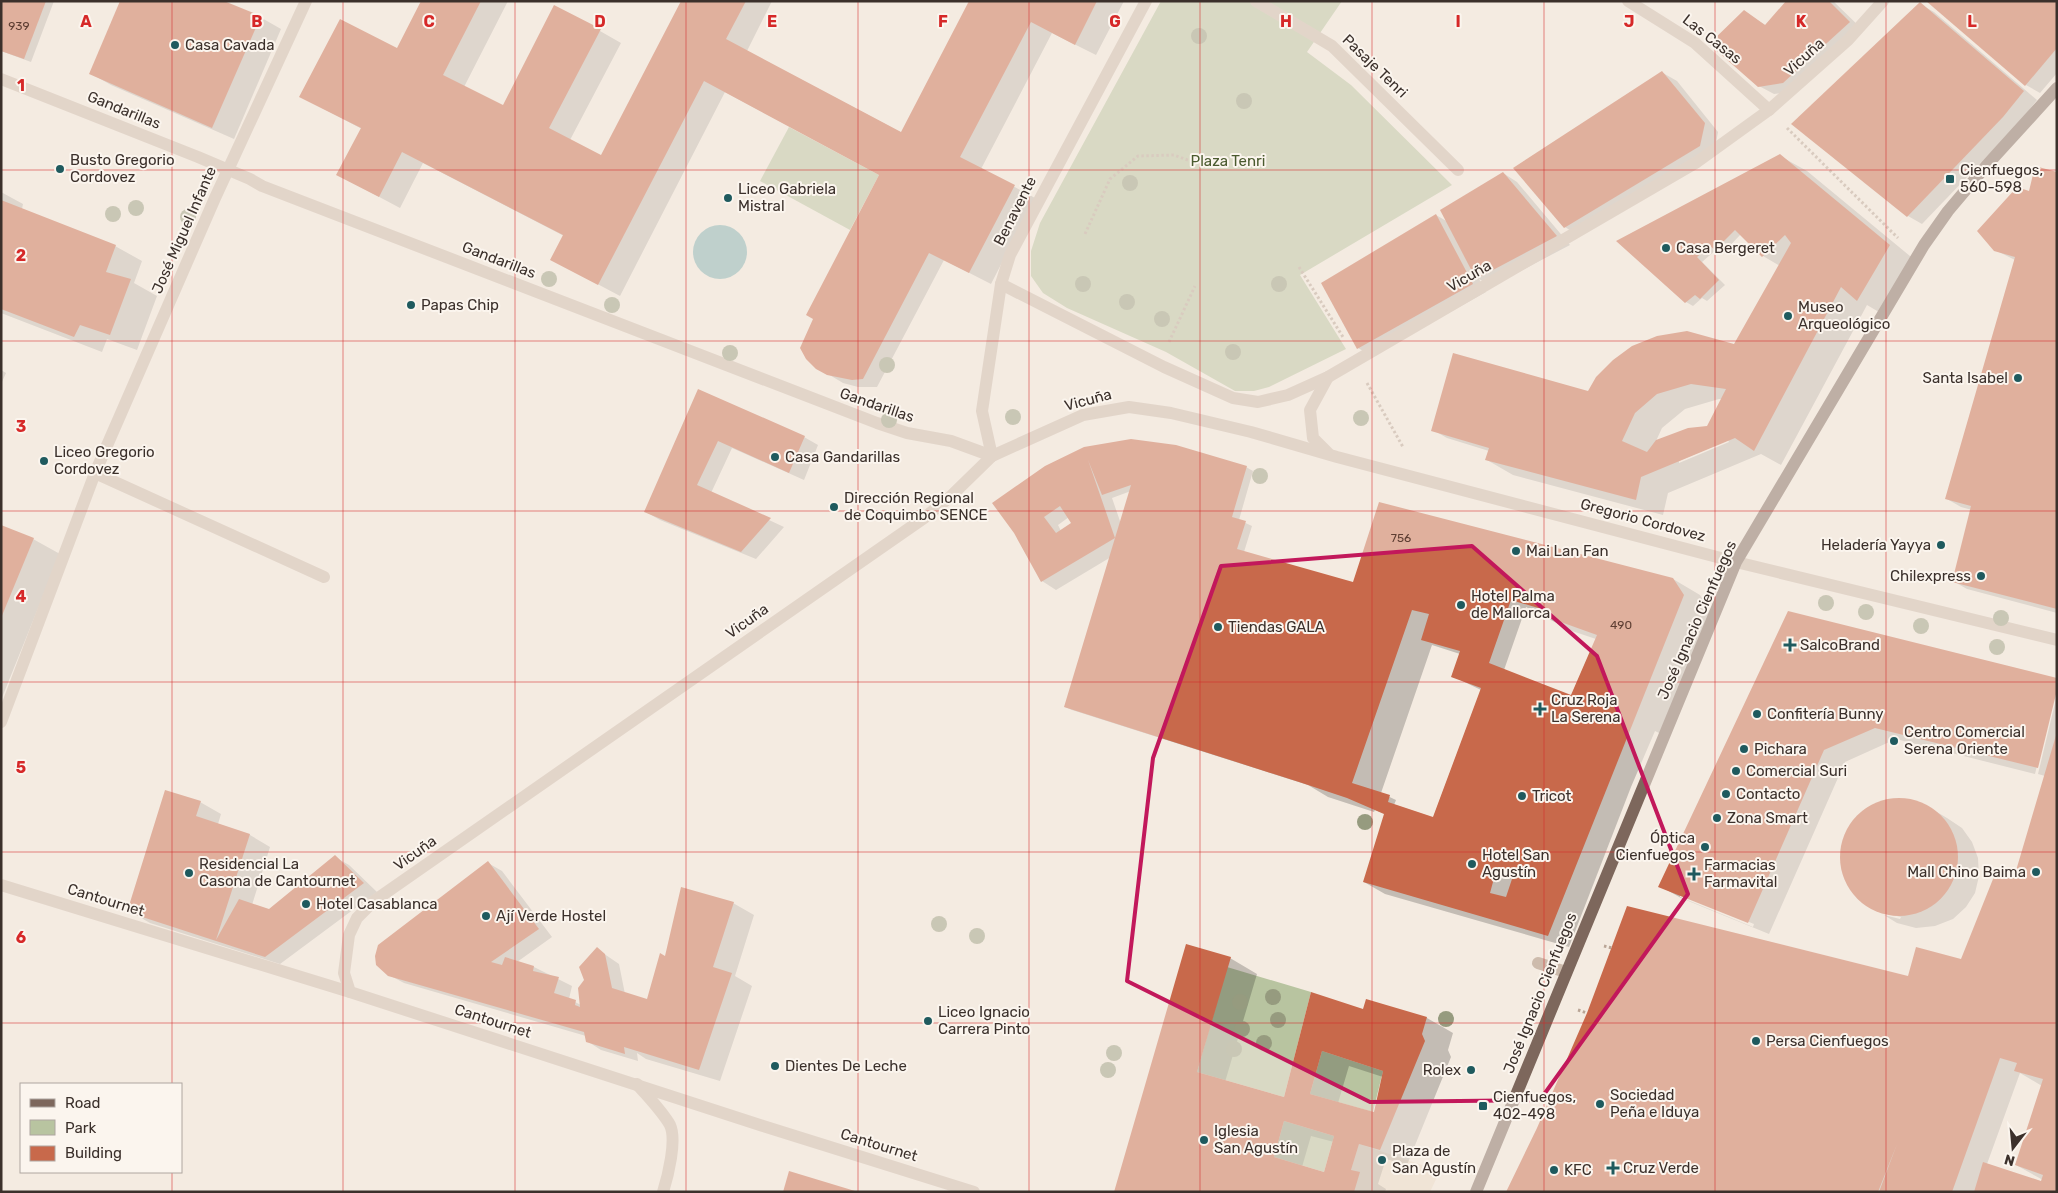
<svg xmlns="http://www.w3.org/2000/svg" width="2058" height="1193" viewBox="0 0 2058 1193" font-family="Rubik,sans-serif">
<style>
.green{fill:#b8c4a0}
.plaza{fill:#ecdcc8}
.water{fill:#7fb0b2}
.shadow{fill:#0003;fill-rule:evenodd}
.building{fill:#c8694b;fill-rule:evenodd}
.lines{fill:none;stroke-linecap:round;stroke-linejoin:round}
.path{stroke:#b9a596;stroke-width:3;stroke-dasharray:2.5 2.5;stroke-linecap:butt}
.minor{stroke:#cdbbac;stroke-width:12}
.major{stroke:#7d675c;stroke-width:12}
.tree{fill:#969b7f}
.marked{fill:none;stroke:#c2185b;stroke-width:4;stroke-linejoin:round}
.grid{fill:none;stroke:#d62828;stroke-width:1;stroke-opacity:0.55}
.poi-dot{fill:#1f5a5e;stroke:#fbf5ee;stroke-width:2}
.labels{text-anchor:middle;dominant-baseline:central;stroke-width:4;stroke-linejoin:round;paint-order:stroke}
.number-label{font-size:12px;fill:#5e3e33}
.street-label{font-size:15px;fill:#3b302b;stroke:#fbf5ee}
.poi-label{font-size:15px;fill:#3b302b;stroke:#fbf5ee;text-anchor:start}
.park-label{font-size:15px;fill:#4a5a2e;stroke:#fbf5ee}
.grid-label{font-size:16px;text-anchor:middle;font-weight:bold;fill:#d62828;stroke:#fbf5ee;stroke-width:4;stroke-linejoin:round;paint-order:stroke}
</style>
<rect width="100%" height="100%" fill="#f4ebe1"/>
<g class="green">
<path d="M1161,1H1342L1307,52L1351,85L1452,185L1300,275L1346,349L1269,387L1254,391H1235L1166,352L1067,308L1043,293L1031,276V251L1040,223Z"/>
<path d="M789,127L879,175L850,230L760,181Z"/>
<path d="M1227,967L1311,992L1284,1097L1197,1072Z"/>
<path d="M1322,1051L1383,1071L1373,1112L1310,1094Z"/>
<path d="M1284,1121L1334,1136L1324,1172L1274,1157Z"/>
</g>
<path class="plaza" d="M1359,1144L1440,1171L1430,1192H1354L1351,1170Z"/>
<circle class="water" cx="720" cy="252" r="27"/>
<g class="shadow">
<path d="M1,1H54L31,62L1,51Z"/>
<path d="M423,1H508L464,87L503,107L600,31L621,43L570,140L601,157L683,1H772L747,51L902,133L970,1H1124L1096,55L1052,33L981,169L1035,198L991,284L944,260L877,387H858L843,383L828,374L815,319L880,175L725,92L620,296L573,271L564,236L423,163L400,208L338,175L362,129L322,108L398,49Z"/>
<path d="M1788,1H1833L1863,30L1798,91L1774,94L1759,86L1744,12L1767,26Z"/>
<path d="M2057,1V73L2040,93L2026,85Z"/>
<path d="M1920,4L1934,12L2037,100L2017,125L1922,224L1908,216Z"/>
<path d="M260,17L281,29L234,139L111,85L90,73Z"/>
<path d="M1663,73L1677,81L1718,132L1714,154L1579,236L1565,227Z"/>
<path d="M1780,156L1807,171L1916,261L1884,315L1867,305L1781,465L1761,454L1668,493L1663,515L1513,475L1487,460L1489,451L1447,438L1433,430L1589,392L1735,345L1780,266L1763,256L1741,234L1723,253L1717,249L1702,262L1725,285L1707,301L1702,298L1693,306L1686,302L1618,241ZM1719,399H1722L1708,427L1656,441L1662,428L1685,409ZM1728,440L1729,442L1679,463V461Z"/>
<path d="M1503,173L1517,182L1570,245L1492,286L1479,279L1486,292L1372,356L1358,348L1436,215L1448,222Z"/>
<path d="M2057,173V613L1967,589L1953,581L1972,510L1961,507L1947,499L2015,260L1995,250L2030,193Z"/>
<path d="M1,192L23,204L22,209L115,246L142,261L134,283L157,296L137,350L107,339L102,352L1,313Z"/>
<path d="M1,370L6,373L1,384Z"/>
<path d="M699,390L804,437L818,445L804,480L732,448L711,493L784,527L756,559L660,520L646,512Z"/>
<path d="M1084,448L1246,467L1253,471L1239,520L1252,526L1244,552L1354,584L1380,504L1673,579L1700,595L1710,611L1661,734L1655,731L1631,787L1569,947L1385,894L1364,882L1385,814L1375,810L1374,812L1328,797L1308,785L1072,710L1065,707L1111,557L1056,590L1042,581L1015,532ZM1131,491L1121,524L1112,498ZM1069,517L1073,523L1061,531L1058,525ZM1526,607L1572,631L1596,639L1571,696L1504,670ZM1432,645L1460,654L1452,676L1481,690L1433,818L1394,805L1396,800L1381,793Z"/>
<path d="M1,526L33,539L60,554L1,700Z"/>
<path d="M1789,612L2057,684L2035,774L1896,739L1845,762L1769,934L1681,898L1660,886ZM1680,894L1754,924L1753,927L1680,897Z"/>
<path d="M2057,695V1192H1508L1961,960L2016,876L2045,776L2038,774ZM2020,1073L2042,1086L2016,1165L2043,1180L2042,1183L1987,1164Z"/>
<path d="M1892,799L1909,800L1925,805L1947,818L1962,828L1972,842L1978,858L1979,876L1975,893L1966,907L1953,919L1935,926L1916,928L1897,923L1884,915L1900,919L1901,917L1876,911L1859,900L1848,885L1842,867V848L1847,830L1859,815L1875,804Z"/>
<path d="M200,802L221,814L218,824L250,835L270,847L252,905L270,911L335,857L349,865L377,892L280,964L150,923L129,911Z"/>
<path d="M488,863L502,871L552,937L517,962L534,967L572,986L569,999L581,1005L585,980L597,949L619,964L625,994L648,1001L666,958L733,903L754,915L735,976L752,986L720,1081L646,1059L637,1053L638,1061L601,1050L587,1041L586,1036L404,983L389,975Z"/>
<path d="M1230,958L1257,974L1225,1082L1285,1099L1312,994L1364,1010L1427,1018L1453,1033L1448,1050L1451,1057L1407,1165L1386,1159L1378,1184L1386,1189L1385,1192H1116ZM1349,1066L1383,1077L1374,1114L1338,1103ZM1311,1136L1334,1142L1325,1174L1302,1167Z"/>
</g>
<g class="building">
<path d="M1,1H46L24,59L1,51Z"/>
<path d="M120,1H224L261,16L212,128L89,74Z"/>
<path d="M421,1H481L443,75L503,105L554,5L601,29L549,128L601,155L681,1H746L726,39L901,132L969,1H1097L1075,45L1031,22L960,157L1015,185L969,273L929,253L863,379L852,380L827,375L816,369L806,359L800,348L813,319L806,315L879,175L704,81L598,285L550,260L563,235L402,152L379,197L336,175L361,128L299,97L340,19L397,48Z"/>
<path d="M1786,1H1829L1850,22L1783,83L1758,87L1709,44L1744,10L1765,25Z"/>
<path d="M1926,1H2057V48L2025,86Z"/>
<path d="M1920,2L2024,91L2003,117L1907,217L1791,124Z"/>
<path d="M1662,71L1705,123L1700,146L1564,228L1513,168Z"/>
<path d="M1780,154L1890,245L1857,301L1841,287L1754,451L1735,438L1641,477L1636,500L1485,460L1489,448L1431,431L1453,353L1588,391L1596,377L1613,360L1632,346L1657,336L1687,331L1734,344L1791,243L1785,235L1762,257L1735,230L1715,250L1710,246L1697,257L1719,280L1700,299L1695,295L1685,303L1616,241ZM1691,384L1726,389L1707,426L1688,428L1656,440L1647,452L1622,441L1635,413L1657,394Z"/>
<path d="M2035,166L2057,172V609L1952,582L1971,506L1945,499L2015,257L1994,251L1977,231L2017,187L2029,191Z"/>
<path d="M1503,172L1557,236L1476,279L1440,210Z"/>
<path d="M1,200L116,245L106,272L131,279L110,335L80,325L74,337L1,309Z"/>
<path d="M1436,214L1473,284L1357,349L1321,283Z"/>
<path d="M698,389L805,436L789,473L718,441L697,485L771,518L741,552L644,512Z"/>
<path d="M1131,439L1176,445L1247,466L1232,517L1246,521L1237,549L1353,582L1379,502L1673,578L1684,595L1548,936L1363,882L1384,814L1347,798L1299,782L1064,707L1131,485L1102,495L1088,460L1115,538L1041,582L1014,533L992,503L1045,466L1084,447ZM1060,506L1071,523L1056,533L1044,517ZM1511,600L1545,610L1544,616L1597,635L1571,695L1489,663ZM1412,610L1429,614L1421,640L1460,651L1451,677L1481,688L1433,817L1388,802L1390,795L1352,783ZM1496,871L1513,876L1506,897L1490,893Z"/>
<path d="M1,525L34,538L1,618Z"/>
<path d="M1788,611L2057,678V690L2038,768L1875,728L1824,750L1748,923L1658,887Z"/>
<path d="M2057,732V1192H1974L1983,1162L2041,1181L2043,1175L2015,1165L2043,1079L2014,1071L2017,1063L2000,1058L1952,1192H1879L1897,1144L1878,1192H1506L1537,1128L1587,1013L1627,906L1908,976L1916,947L1961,959L1997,869L2015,874Z"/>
<path d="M165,790L201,801L196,816L250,834L216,940L239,899L269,909L335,855L364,883L265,957L127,912Z"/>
<circle cx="1899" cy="857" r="59"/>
<path d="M488,861L539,929L491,962L502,965L505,957L534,966L533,971L559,977L554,993L576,1000L575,1005L580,1007L578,988L584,980L579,967L597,947L605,954L612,988L647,999L660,953L665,956L681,887L734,902L713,967L732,973L699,1070L624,1047L625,1054L586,1042L584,1032L388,976L376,965L375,956L378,945Z"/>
<path d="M1186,944L1231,957L1197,1072L1284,1097L1311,992L1363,1009L1366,999L1427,1017L1422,1034L1425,1041L1380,1150L1359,1144L1351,1170L1360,1172L1354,1192H1114ZM1322,1051L1383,1071L1374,1112L1310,1094ZM1284,1121L1334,1136L1324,1172L1274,1157Z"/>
<path d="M789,1171L855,1191V1192H783Z"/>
</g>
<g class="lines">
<g class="path">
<path d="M1787,128L1898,238"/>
<path d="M1085,234L1110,179L1138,156L1174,155L1193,162"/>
<path d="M1299,267L1343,337"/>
<path d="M1169,342L1195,286"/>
<path d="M1367,383L1403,447"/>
<path d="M1604,946L1612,948"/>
<path d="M1578,1010L1587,1013"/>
</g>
<g class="minor">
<path d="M1256,1L1332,46L1458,170"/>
<path d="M1628,1L1695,43L1769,110"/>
<path d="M1,79L198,157L250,179L262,186L877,423L907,433L951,441L992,456"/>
<path d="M1001,284L1164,367L1233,398L1258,402L1288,395L1328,377L1697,162L1769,110L1848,40L1883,1"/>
<path d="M1328,377L1310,410L1313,438L1328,453"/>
<path d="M992,456L982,411L1001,284L1010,255L1146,1"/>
<path d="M95,473L324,577"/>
<path d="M1,722L95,473L215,198L306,1"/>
<path d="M1,885L350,992L763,1126L974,1192"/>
<path d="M1538,963L1566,972"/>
<path d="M350,992L344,973L349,935L357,918L374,901L924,518L950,497L992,456L1083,415L1129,407L1171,413L1251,432L1337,457L1736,562L2057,640"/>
<path d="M637,1084C648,1097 662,1111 670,1125C677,1140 668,1176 663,1192"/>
</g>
<path class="major" d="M1476,1192L1736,562L1924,245L1948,211L1986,166L2057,88"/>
</g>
<g class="tree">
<circle cx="1199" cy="36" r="8"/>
<circle cx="1244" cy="101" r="8"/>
<circle cx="1130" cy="183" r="8"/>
<circle cx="136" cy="208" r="8"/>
<circle cx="113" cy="214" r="8"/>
<circle cx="188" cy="217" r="8"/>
<circle cx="549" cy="279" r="8"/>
<circle cx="1083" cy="284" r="8"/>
<circle cx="1279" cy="284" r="8"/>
<circle cx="1127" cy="302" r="8"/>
<circle cx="612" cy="305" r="8"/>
<circle cx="1162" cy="319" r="8"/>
<circle cx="1233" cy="352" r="8"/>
<circle cx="730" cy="353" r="8"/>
<circle cx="887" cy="365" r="8"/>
<circle cx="1013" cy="417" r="8"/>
<circle cx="1361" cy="418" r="8"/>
<circle cx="889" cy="420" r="8"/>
<circle cx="1260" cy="476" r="8"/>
<circle cx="1826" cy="603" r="8"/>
<circle cx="1866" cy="612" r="8"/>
<circle cx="2001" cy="618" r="8"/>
<circle cx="1921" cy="626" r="8"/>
<circle cx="1997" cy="647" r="8"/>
<circle cx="1365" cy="822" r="8"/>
<circle cx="939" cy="924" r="8"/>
<circle cx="977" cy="936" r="8"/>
<circle cx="1273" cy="997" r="8"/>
<circle cx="1240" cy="1002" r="8"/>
<circle cx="1446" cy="1019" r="8"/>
<circle cx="1278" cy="1020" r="8"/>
<circle cx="1242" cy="1029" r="8"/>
<circle cx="1264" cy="1043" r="8"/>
<circle cx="1234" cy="1049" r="8"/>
<circle cx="1114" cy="1053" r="8"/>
<circle cx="1108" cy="1070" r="8"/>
</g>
<path d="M0 0H2058V1193H0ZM1472,546L1597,656L1688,894L1540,1100L1370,1102L1127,981L1153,758L1221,566Z" fill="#f4ebe1" fill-opacity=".55" fill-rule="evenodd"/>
<path class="marked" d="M1472,546L1597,656L1688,894L1540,1100L1370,1102L1127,981L1153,758L1221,566Z"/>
<path class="grid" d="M172,1V1084M343,1V1192M515,1V1192M686,1V1192M858,1V1192M1029,1V1192M1200,1V1192M1372,1V1192M1544,1V1192M1715,1V1192M1886,1V1192M1,170H2057M1,341H2057M1,511H2057M1,682H2057M1,852H2057M1,1023H2057M172,1172V1192"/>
<g class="poi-dot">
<circle cx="175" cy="45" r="5"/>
<circle cx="60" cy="169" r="5"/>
<rect x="1945" y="174" width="10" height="10" rx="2.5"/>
<circle cx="728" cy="198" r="5"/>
<circle cx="1666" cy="248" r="5"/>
<circle cx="411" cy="305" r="5"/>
<circle cx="1788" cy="316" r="5"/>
<circle cx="2018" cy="378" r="5"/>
<circle cx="775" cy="457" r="5"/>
<circle cx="44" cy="461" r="5"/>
<circle cx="834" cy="507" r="5"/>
<circle cx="1941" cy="545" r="5"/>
<circle cx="1516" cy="551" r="5"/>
<circle cx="1981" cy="576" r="5"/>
<circle cx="1461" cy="605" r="5"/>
<circle cx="1218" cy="627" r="5"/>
<path d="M1787.5 637.5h5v5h5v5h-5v5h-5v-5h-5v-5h5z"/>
<path d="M1537.5 701.5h5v5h5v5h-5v5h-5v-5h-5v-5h5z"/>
<circle cx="1757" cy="714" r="5"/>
<circle cx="1894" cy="741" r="5"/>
<circle cx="1744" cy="749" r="5"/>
<circle cx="1736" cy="771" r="5"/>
<circle cx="1726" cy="794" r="5"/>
<circle cx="1522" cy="796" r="5"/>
<circle cx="1717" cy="818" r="5"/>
<circle cx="1705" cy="847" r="5"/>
<circle cx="1472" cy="864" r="5"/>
<circle cx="2036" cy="872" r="5"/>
<circle cx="189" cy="873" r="5"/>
<path d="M1691.5 866.5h5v5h5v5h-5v5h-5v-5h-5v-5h5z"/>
<circle cx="306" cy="904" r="5"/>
<circle cx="486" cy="916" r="5"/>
<circle cx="928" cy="1021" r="5"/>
<circle cx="1756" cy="1041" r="5"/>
<circle cx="775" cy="1066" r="5"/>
<circle cx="1471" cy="1070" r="5"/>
<circle cx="1600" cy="1104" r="5"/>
<rect x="1478" y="1101" width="10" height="10" rx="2.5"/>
<circle cx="1204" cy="1140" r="5"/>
<circle cx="1382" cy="1160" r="5"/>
<path d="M1610.5 1160.5h5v5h5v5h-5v5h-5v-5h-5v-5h5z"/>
<circle cx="1554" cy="1170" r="5"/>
</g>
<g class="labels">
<g class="number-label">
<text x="19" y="26">939</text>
<text x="1401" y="538">756</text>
<text x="1621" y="625">490</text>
</g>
<g class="street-label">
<text transform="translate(1712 39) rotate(38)">Las Casas</text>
<text transform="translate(1804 57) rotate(-42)">Vicuña</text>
<text transform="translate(1375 66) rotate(44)">Pasaje Tenri</text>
<text transform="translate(124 110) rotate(22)">Gandarillas</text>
<text transform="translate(1015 211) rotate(-63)">Benavente</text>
<text transform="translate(184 230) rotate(-66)">José Miguel Infante</text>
<text transform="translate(499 260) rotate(21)">Gandarillas</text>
<text transform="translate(1469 276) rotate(-30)">Vicuña</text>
<text transform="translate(1088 400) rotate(-15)">Vicuña</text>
<text transform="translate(877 405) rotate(19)">Gandarillas</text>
<text transform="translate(1643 520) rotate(15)">Gregorio Cordovez</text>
<text transform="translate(1697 620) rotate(-66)">José Ignacio Cienfuegos</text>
<text transform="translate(747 621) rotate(-35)">Vicuña</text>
<text transform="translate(415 853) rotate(-35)">Vicuña</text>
<text transform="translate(106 900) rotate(17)">Cantournet</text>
<text transform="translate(1540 993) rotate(-68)">José Ignacio Cienfuegos</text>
<text transform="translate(493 1021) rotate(18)">Cantournet</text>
<text transform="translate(879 1145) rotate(17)">Cantournet</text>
</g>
<g class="poi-label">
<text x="185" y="45">Casa Cavada</text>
<text x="70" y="160">Busto Gregorio<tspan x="70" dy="17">Cordovez</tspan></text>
<text x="1960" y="170">Cienfuegos,<tspan x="1960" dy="17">560-598</tspan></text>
<text x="738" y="189">Liceo Gabriela<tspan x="738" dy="17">Mistral</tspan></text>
<text x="1676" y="248">Casa Bergeret</text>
<text x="421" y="305">Papas Chip</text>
<text x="1798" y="307">Museo<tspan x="1798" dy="17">Arqueológico</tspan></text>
<text x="2008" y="378" text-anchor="end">Santa Isabel</text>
<text x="54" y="452">Liceo Gregorio<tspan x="54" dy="17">Cordovez</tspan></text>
<text x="785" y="457">Casa Gandarillas</text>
<text x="844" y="498">Dirección Regional<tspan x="844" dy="17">de Coquimbo SENCE</tspan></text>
<text x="1931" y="545" text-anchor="end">Heladería Yayya</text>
<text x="1526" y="551">Mai Lan Fan</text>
<text x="1971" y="576" text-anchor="end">Chilexpress</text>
<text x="1471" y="596">Hotel Palma<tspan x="1471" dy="17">de Mallorca</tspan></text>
<text x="1228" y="627">Tiendas GALA</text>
<text x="1800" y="645">SalcoBrand</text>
<text x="1551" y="700">Cruz Roja<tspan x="1551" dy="17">La Serena</tspan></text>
<text x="1767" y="714">Confitería Bunny</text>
<text x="1904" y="732">Centro Comercial<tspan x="1904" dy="17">Serena Oriente</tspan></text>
<text x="1754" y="749">Pichara</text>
<text x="1746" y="771">Comercial Suri</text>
<text x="1736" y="794">Contacto</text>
<text x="1532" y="796">Tricot</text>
<text x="1727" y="818">Zona Smart</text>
<text x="1695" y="838" text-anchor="end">Óptica<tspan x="1695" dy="17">Cienfuegos</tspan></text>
<text x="1482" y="855">Hotel San<tspan x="1482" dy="17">Agustín</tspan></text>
<text x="199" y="864">Residencial La<tspan x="199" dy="17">Casona de Cantournet</tspan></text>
<text x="1704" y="865">Farmacias<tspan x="1704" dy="17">Farmavital</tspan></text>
<text x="2026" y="872" text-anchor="end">Mall Chino Baima</text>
<text x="316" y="904">Hotel Casablanca</text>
<text x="496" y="916">Ají Verde Hostel</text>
<text x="938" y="1012">Liceo Ignacio<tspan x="938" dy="17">Carrera Pinto</tspan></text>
<text x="1766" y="1041">Persa Cienfuegos</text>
<text x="785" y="1066">Dientes De Leche</text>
<text x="1461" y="1070" text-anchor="end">Rolex</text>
<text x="1610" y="1095">Sociedad<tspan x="1610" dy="17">Peña e Iduya</tspan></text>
<text x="1493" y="1097">Cienfuegos,<tspan x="1493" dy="17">402-498</tspan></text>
<text x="1214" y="1131">Iglesia<tspan x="1214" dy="17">San Agustín</tspan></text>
<text x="1392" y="1151">Plaza de<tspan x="1392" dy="17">San Agustín</tspan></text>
<text x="1623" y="1168">Cruz Verde</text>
<text x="1564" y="1170">KFC</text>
</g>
<g class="park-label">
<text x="1228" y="161">Plaza Tenri</text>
</g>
</g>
<g class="grid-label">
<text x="86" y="27">A</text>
<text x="257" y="27">B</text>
<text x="429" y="27">C</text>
<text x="600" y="27">D</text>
<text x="772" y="27">E</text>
<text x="943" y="27">F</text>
<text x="1115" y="27">G</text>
<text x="1286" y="27">H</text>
<text x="1458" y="27">I</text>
<text x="1629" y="27">J</text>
<text x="1801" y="27">K</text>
<text x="1972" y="27">L</text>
<text x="21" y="91">1</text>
<text x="21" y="261">2</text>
<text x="21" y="432">3</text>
<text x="21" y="602">4</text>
<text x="21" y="773">5</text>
<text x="21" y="943">6</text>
</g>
<rect width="2058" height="1193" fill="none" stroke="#3b302b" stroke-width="5"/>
<rect x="20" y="1083" width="162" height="90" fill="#fbf5ee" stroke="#aea6a0"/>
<rect x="30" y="1099" width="25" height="8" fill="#7d675c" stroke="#aea6a0"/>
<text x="65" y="1108" font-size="15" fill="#3b302b">Road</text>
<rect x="30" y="1120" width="25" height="15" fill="#b8c4a0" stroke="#aea6a0"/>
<text x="65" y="1133" font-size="15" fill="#3b302b">Park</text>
<rect x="30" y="1146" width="25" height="15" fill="#c8694b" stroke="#aea6a0"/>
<text x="65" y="1158" font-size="15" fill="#3b302b">Building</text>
<g transform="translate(2013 1148) rotate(196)" stroke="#fbf5ee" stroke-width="4" paint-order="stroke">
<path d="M0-4L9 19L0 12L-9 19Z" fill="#3b302b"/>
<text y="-8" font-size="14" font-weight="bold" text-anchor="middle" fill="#3b302b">N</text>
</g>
</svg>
